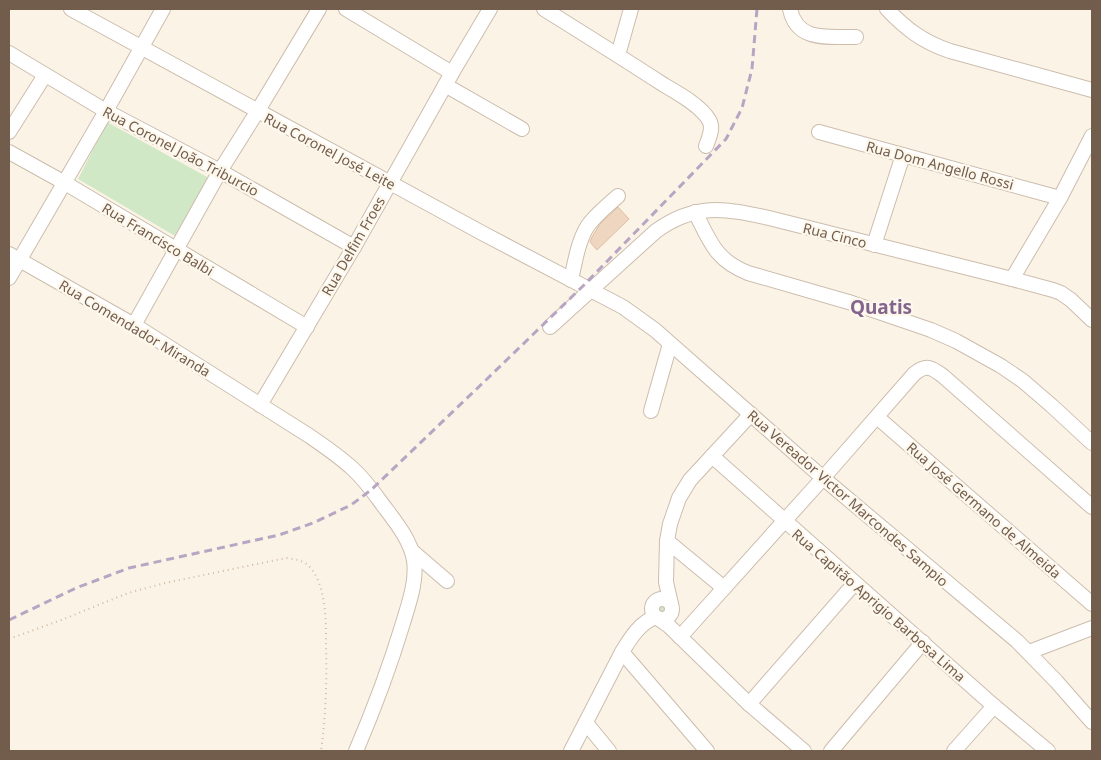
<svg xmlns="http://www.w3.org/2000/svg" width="1101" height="760" viewBox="0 0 1101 760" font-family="'Noto Sans',sans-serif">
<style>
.green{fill:#d1e8c6}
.building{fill:#eed6c0;stroke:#e0bea1}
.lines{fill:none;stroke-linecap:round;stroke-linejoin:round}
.minor-casing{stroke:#ccbdad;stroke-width:16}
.path{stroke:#d3b9a3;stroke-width:2;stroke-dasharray:1 4;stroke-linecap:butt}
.minor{stroke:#fff;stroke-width:14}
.rail{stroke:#b8a5c4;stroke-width:3;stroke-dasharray:8 5;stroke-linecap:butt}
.labels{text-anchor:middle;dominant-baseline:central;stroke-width:4.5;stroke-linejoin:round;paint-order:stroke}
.street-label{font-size:14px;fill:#725d4d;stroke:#fef8ec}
.district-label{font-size:19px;font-weight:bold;fill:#84658e;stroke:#fef8ec}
</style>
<rect width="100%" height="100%" fill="#fbf4e6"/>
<g class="green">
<path d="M107,122L209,178L175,236L78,179Z"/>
<path d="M663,600L671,608V612L667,616L653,612V607L656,602Z"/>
</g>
<path class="building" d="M618,207L629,219L597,250L590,242L592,237L600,224Z"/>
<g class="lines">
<g class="minor-casing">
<g id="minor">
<path d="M71,9L484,234L623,307L655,330L823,478L1017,641L1056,681L1092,722"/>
<path d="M346,9L452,73"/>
<path d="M544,9C584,34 624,59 664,85C678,93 701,106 709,120C714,128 709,138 706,146"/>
<path d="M790,9C797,43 829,36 856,37"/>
<path d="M887,9C906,29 923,42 950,51L1092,90"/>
<path d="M9,53L106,111L220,171L354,247"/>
<path d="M618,55L631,9"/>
<path d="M445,85L522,129"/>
<path d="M9,132L45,75"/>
<path d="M819,132L1060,198"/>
<path d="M9,152L65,183L307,327"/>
<path d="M695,212C710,241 715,260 748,273L852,303L931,330L956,341L1001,366L1023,381L1052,406L1092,443"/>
<path d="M874,245L903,155"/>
<path d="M9,254L134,325L308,435C324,446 339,456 353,469C363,478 372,490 380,501C393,519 410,538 414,560C417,581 409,603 403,623C390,666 374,709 356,751"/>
<path d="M9,278L106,111L163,9"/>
<path d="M1012,279L1060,198L1092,136"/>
<path d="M571,280C575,262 578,242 587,227C595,215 607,206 618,196"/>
<path d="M134,325L220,171L257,112L319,9"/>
<path d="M550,327L656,231C695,203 724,208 769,218L1012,279L1053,290L1061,293L1071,300L1092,320"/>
<path d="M260,405L354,247L452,73L490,9"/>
<path d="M651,411L670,344"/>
<path d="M877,417L1092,604"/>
<path d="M712,456L994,706L1048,751"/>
<path d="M667,541L724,588"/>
<path d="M412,551L447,581"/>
<circle cx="662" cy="609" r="10"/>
<path d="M671,604L666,582L667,541L670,524L679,498L690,480L751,414"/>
<path d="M659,619L669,626L749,704L804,751"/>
<path d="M680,637L823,478L914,374C926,364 931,367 943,376L1092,507"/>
<path d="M622,652L707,751"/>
<path d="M1029,652L1092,628"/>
<path d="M749,704L854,584"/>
<path d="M586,723L609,751"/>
<path d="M571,751L622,652C630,639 640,622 656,617"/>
<path d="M831,751L923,642"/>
<path d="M954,751L994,706"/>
</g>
</g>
<path class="path" d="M9,639L64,619L128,593L165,583L286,558C294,559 302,560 308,565C315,572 320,583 322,593C326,609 326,626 326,643C327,679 326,715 321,751"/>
<use href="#minor" class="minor"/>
<path class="rail" d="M9,620L76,588L129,568L279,535L313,523L351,505L371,490L487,379L583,286L726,139L742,108L752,69L757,9"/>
</g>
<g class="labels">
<g class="street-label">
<text transform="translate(181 151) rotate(28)">Rua Coronel João Triburcio</text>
<text transform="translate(330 151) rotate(28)">Rua Coronel José Leite</text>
<text transform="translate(940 165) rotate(15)">Rua Dom Angello Rossi</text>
<text transform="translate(835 235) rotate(14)">Rua Cinco</text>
<text transform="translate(158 239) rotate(31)">Rua Francisco Balbi</text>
<text transform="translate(353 246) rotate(-60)">Rua Delfim Froes</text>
<text transform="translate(135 328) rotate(31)">Rua Comendador Miranda</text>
<text transform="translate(848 498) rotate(41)">Rua Vereador Victor Marcondes Sampio</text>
<text transform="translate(984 510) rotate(41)">Rua José Germano de Almeida</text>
<text transform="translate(879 605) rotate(41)">Rua Capitão Aprigio Barbosa Lima</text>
</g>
<g class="district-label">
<text x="881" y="307">Quatis</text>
</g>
</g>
<rect width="1101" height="760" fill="none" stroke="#725d4d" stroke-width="20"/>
</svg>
